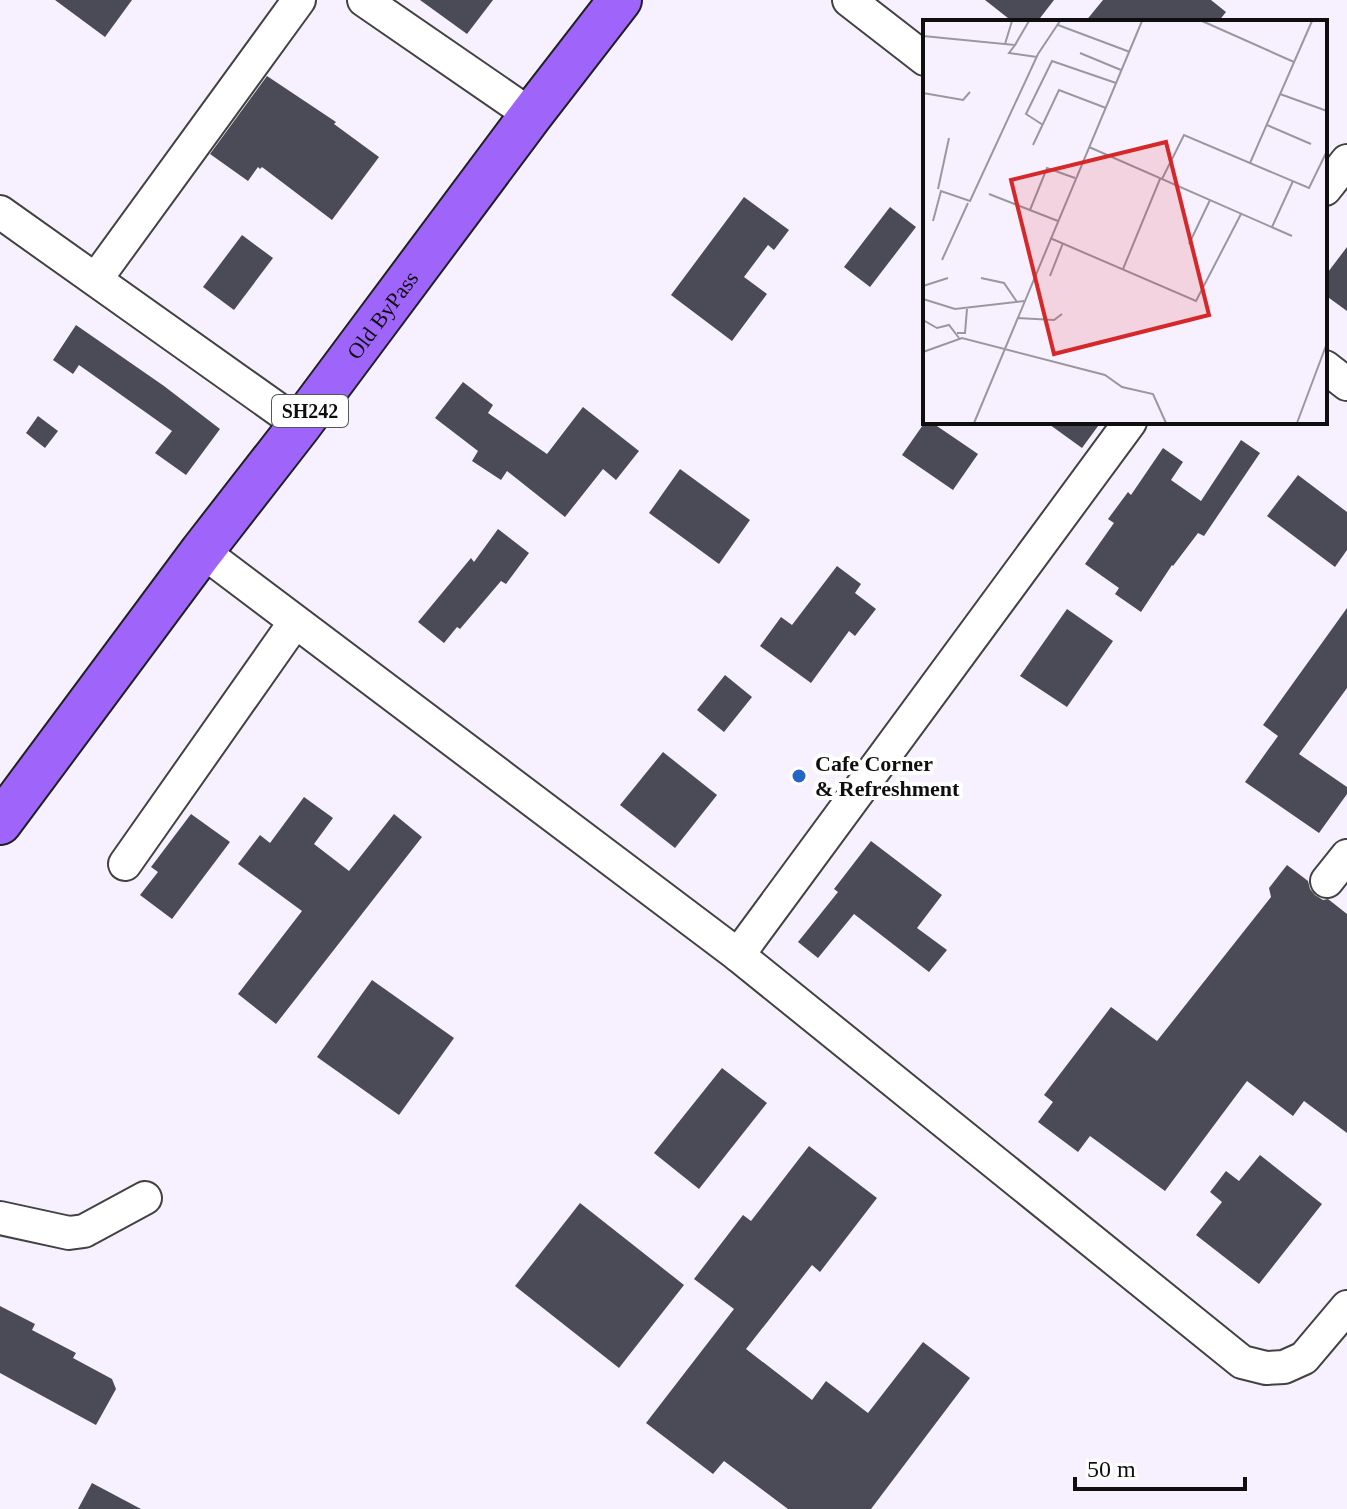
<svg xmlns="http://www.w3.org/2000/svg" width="1347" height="1509" viewBox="0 0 1347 1509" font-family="'Times New Roman',serif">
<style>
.building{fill:#4b4b58}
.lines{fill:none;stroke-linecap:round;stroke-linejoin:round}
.minor-casing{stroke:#424242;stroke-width:36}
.major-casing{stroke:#202020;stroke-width:46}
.minor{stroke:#fff;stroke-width:32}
.major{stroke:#9f65fb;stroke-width:42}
.poi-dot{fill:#2366c4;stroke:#fff;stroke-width:3}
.labels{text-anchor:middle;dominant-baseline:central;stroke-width:8;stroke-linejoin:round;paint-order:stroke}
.shield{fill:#fff;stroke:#575757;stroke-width:2}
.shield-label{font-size:20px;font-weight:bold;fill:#0f0f0f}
.street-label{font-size:22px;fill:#0f0f0f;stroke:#fff}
.poi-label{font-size:22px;font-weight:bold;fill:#0f0f0f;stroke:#fff;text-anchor:start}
.inset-road{fill:none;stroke:#9a979f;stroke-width:2}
.view{fill:#d62828;fill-opacity:0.15;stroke:#d62828;stroke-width:4}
.inset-edge{fill:none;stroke:#0f0f0f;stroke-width:4}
</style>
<rect width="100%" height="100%" fill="#f7f1ff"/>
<g class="building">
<path d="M55,0H132L105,37Z"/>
<path d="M420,0H493L467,34Z"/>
<path d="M985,0H1054L1037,22H1013Z"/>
<path d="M1103,0H1211L1226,12L1218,22H1085Z"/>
<path d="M267,76L336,122L334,124L379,157L332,220L262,167L260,169L258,167L248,181L210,154Z"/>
<path d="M744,197L789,230L774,250L768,245L744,277L767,294L732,341L671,295Z"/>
<path d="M890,207L916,227L870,287L844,267Z"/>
<path d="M242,235L273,258L234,310L203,287Z"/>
<path d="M1347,247V311L1325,295V276Z"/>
<path d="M76,325L164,386L220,429L186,475L155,453L172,431L79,365L73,374L53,360Z"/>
<path d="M463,382L493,405L488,413L547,454L583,407L639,451L616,480L603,469L565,517L507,471L501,480L472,461L478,451L435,418Z"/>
<path d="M38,416L58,431L45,448L26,433Z"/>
<path d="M925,422H931L978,454L953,490L902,455Z"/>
<path d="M1046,422H1101L1082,448Z"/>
<path d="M1241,440L1260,453L1204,536L1198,533L1173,566L1172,565L1141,612L1115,594L1119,588L1085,564L1114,523L1108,519L1128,492L1131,495L1163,448L1183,462L1171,480L1201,501Z"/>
<path d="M680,469L750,520L719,564L649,513Z"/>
<path d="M1298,475L1347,512V550L1335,567L1267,516Z"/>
<path d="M498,529L529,553L506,584L501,581L460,629L457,627L444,643L418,622L471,558L474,562Z"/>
<path d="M837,566L861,584L855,593L876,609L855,636L849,631L811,683L760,646L781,617L792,625Z"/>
<path d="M1347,608V688L1299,754L1347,787V794L1319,833L1245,782L1278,736L1263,725Z"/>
<path d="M1067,609L1113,641L1067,707L1020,676Z"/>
<path d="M725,675L752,697L724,732L697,710Z"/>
<path d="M663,752L717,795L675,848L620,805Z"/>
<path d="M304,797L333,818L314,844L349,871L394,814L422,837L276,1024L238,994L302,911L238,864L260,835L270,843Z"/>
<path d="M191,814L230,842L172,919L140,895L158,872L151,867Z"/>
<path d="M871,841L942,895L917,928L947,950L929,972L854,914L818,958L798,942L838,892L834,889Z"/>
<path d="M1287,865L1308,881L1310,889L1315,895L1323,900L1328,899L1347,914V1133L1304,1101L1293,1116L1247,1081L1165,1191L1090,1136L1078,1152L1038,1122L1053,1102L1044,1095L1111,1007L1157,1041L1271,897L1269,888Z"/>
<path d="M372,980L454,1038L399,1115L317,1057Z"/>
<path d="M722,1068L767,1103L699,1189L654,1153Z"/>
<path d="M809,1146L877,1198L820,1272L812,1265L746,1349L812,1400L826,1381L868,1413L923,1342L970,1378L871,1509H788L724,1461L713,1474L646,1423L734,1309L694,1279L743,1215L751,1221Z"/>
<path d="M1260,1155L1322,1204L1259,1284L1196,1235L1222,1202L1210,1192L1226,1171L1239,1181Z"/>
<path d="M580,1203L684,1285L619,1368L515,1286Z"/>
<path d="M0,1306L35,1324L32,1330L76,1353L73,1358L112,1379L116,1389L96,1425L0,1373Z"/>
<path d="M92,1483L141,1509H78Z"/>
</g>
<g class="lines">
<g class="minor-casing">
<g id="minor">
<path d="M364,0L531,115"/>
<path d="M849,0L925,59"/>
<path d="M1325,189L1347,161"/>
<path d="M0,212L300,425"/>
<path d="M96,279L299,0"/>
<path d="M1325,367L1347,384"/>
<path d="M202,551L738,955L1242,1362L1266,1368L1284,1367L1304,1358L1347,1307"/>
<path d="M125,864L295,622"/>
<path d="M1327,881L1347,856"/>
<path d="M738,955L1130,422"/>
<path d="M0,1218L69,1233L84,1231L145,1198"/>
</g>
</g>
<g class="major-casing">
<g id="major">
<path id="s1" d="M0,823L202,551L300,425L531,115L620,0"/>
</g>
</g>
<use href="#minor" class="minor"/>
<use href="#major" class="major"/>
</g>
<circle class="poi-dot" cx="799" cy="776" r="8"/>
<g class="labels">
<rect class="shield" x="272" y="395" width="76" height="32" rx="6"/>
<g class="shield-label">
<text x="310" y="411">SH242</text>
</g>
<g class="street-label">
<text stroke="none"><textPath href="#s1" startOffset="636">Old ByPass</textPath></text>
</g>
<g class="poi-label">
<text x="815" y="763">Cafe Corner<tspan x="815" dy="25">&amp; Refreshment</tspan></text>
</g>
</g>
<g transform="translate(923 20)">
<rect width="404" height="404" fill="#f7f1ff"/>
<path class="inset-road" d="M279,1L371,42M135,5L207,32M0,16L92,25L86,33L114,37M82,24L89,1M92,25L106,1M157,33L198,50M0,73L40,80L47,72M357,74L404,91M120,105L103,94L129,41L193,63M344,105L388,124M110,125L136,70L183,88M166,127L369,216M327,143L389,1M239,159L261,115L386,168L404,131M15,169L26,118M66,174L135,201M107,190L124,148L152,158M10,201L18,171L47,181L115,34L137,1M349,207L370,161M127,218L273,281L318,194M266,224L287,180M19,240L45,183M200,249L237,159M127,256L140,223M58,258L81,263L94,282M0,266L25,258M0,279L32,289L101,281M94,298L131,300L139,294M0,300L14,308L26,305L36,318M34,313H42L44,289M0,332L39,318L182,355L199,367L230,374L243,403M51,403L219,1M374,403L404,323"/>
<path class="view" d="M243,122L286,295L131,334L88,160Z"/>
<rect width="404" height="404" class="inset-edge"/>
</g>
<path d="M1075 1477v12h170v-12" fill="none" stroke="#0f0f0f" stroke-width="4"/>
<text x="1087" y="1477" font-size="24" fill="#0f0f0f" stroke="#ffffff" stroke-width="6" paint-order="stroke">50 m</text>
</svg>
